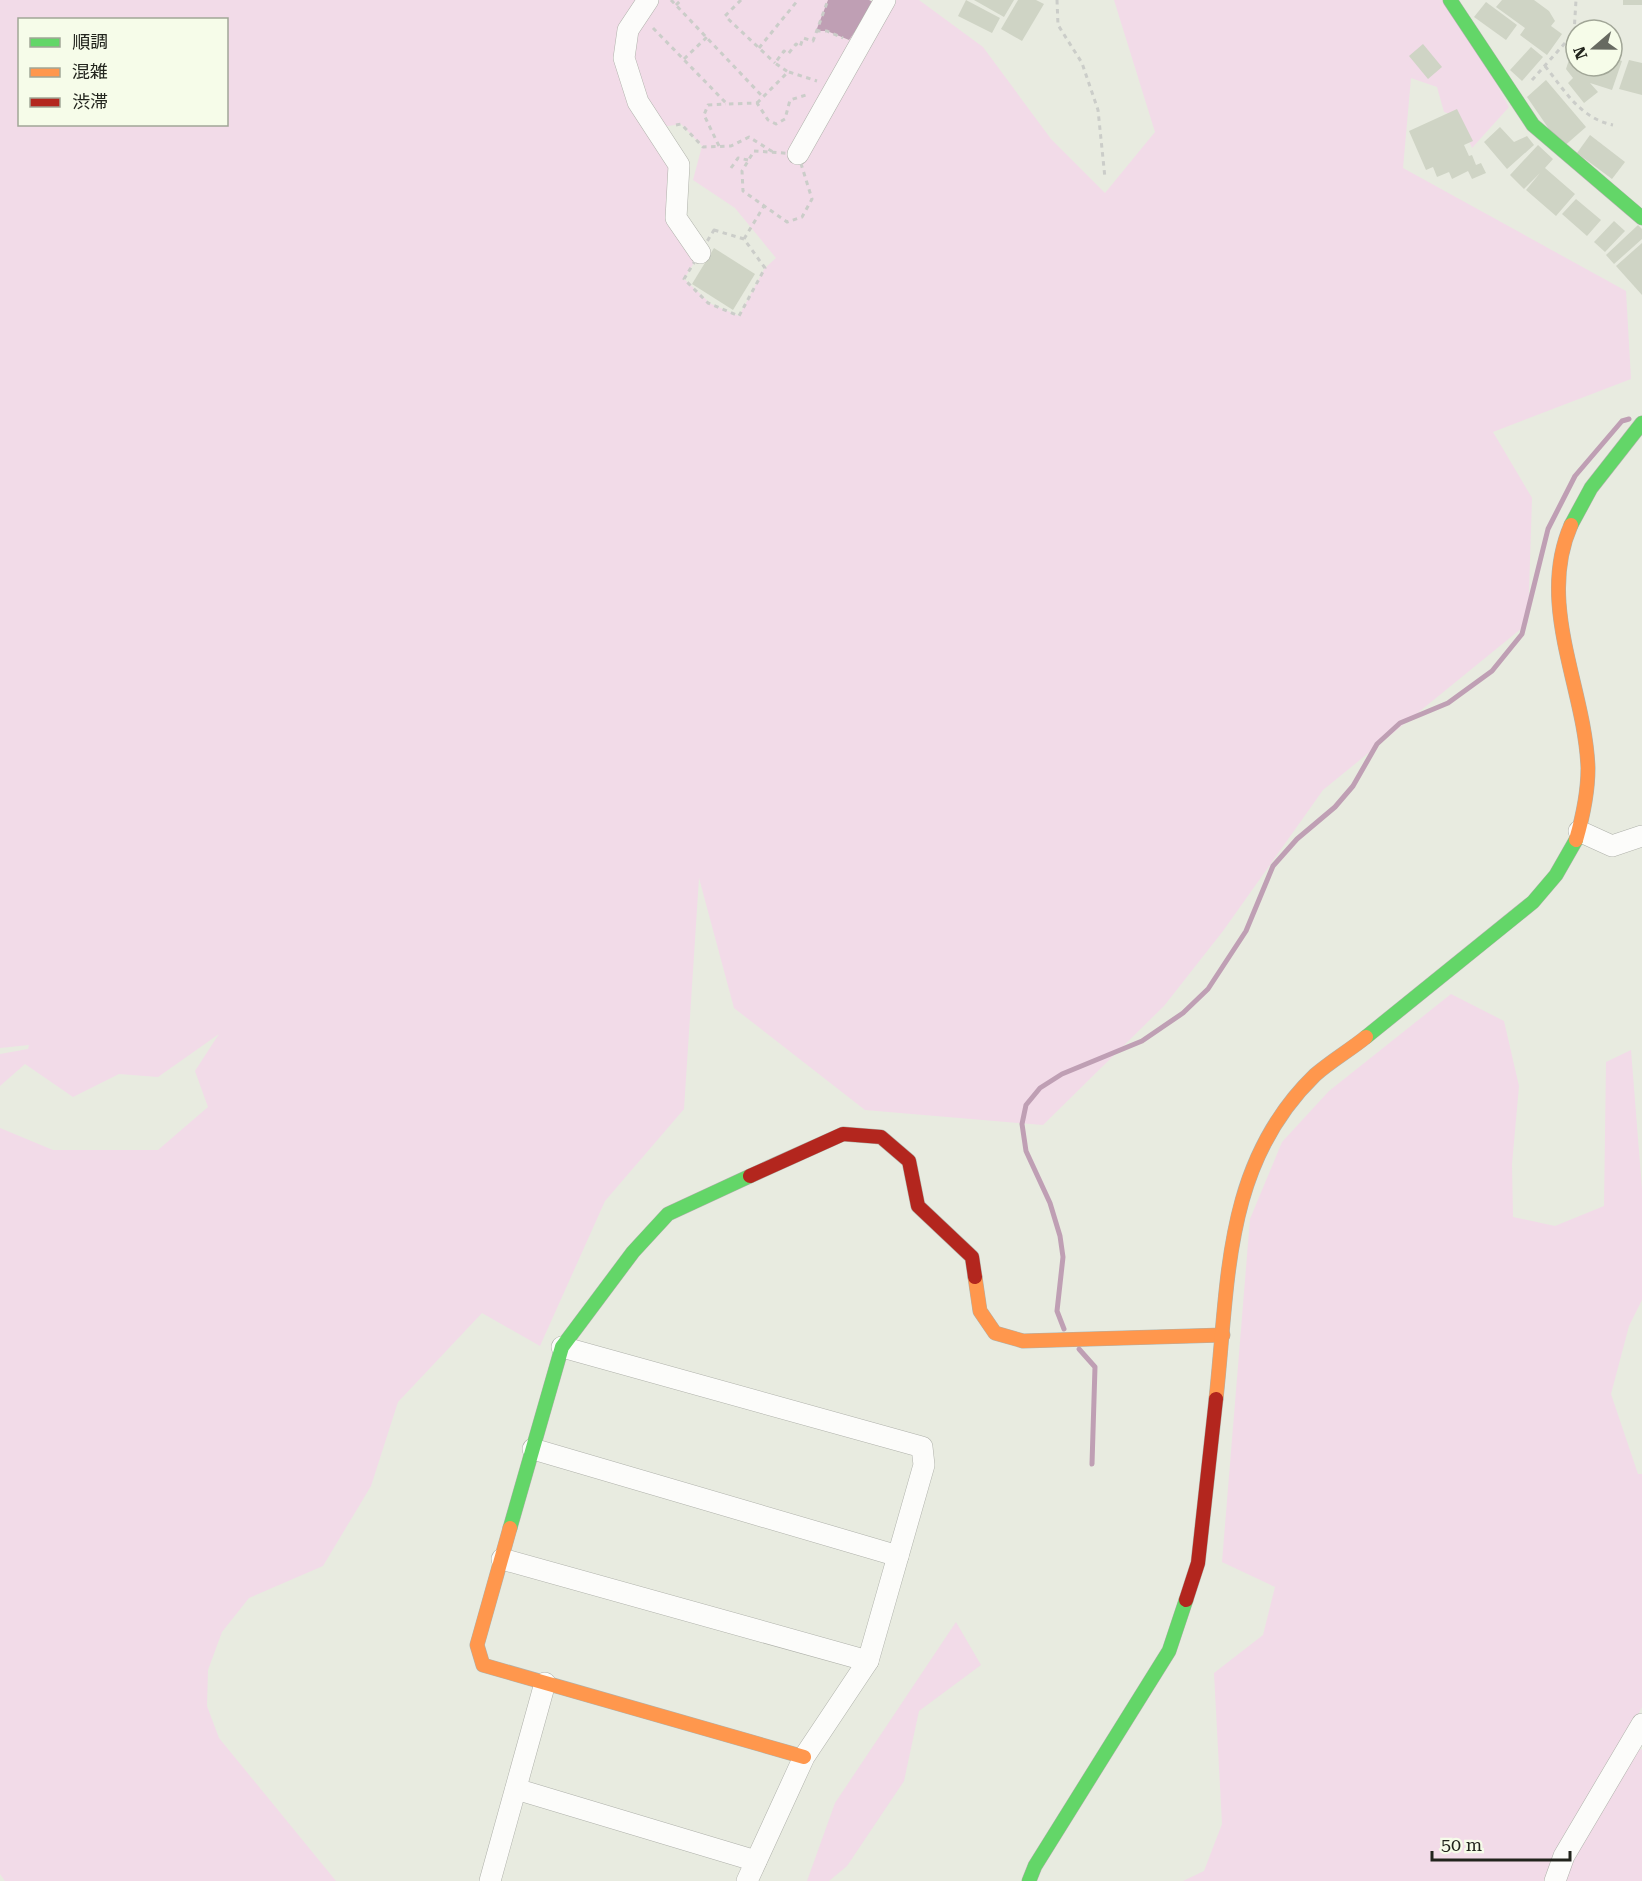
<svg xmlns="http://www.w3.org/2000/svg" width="1642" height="1881" viewBox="0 0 1642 1881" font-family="'Roboto Serif','Noto Sans JP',serif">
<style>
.green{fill:#f2dbe8;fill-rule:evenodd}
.water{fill:#bf9fb4}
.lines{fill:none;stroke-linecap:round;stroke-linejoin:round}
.stream{stroke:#bf9fb4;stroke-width:5}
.building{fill:#cfd4c5}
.street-casing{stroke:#afb1aa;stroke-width:22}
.fast-casing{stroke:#afb1aa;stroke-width:15}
.slow-casing{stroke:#afb1aa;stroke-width:15}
.jam-casing{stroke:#afb1aa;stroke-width:15}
.path{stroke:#cbcdc9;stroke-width:3;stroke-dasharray:4.5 4.5;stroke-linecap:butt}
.street{stroke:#fcfcfa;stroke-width:21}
.fast{stroke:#63d668;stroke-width:14}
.slow{stroke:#ff974d;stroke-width:14}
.jam{stroke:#b3261e;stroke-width:14}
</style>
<rect width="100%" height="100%" fill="#e8ebe0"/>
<g class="green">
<path d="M0,0H828L817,31H827L848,40L866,16L885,0H919L983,47L1051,139L1105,193L1155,132L1114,0H1450L1509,107L1472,148L1459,117L1444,112L1437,87L1411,78L1403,168L1626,291L1631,379L1493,432L1532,498L1528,623L1323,790L1223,931L1164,1006L1043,1125L865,1110L734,1008L699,878L684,1109L605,1201L540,1346L482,1313L398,1402L371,1486L323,1566L249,1598L222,1632L208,1670L207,1706L219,1738L336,1881H5L0,1874V1128L53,1150H158L208,1107L195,1071L219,1034L158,1077L119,1074L73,1097L25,1064L0,1086V1054L28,1049L29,1045L0,1048ZM20,20H226V124H20ZM681,124L702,146L693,180L735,208L776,258L765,268L739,316L711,304L684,279L700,253L676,218L679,165L656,128Z"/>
<path d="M1451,994L1504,1021L1519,1086L1512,1164L1513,1217L1555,1226L1604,1206L1606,1062L1631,1050L1642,1189V1300L1629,1326L1611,1394L1638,1474H1642V1707L1624,1741L1642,1750V1881H1183L1204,1871L1222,1824L1214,1673L1263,1635L1275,1587L1222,1562L1250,1219L1282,1142L1329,1091Z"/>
<path d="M956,1622L981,1665L919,1711L904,1781L847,1866L829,1881H807L835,1803Z"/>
</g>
<path class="water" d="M828,0H869L875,3L849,40L827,31H816Z"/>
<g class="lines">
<g class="stream">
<path d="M1064,1329L1057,1311L1063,1257L1060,1236L1050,1203L1026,1151L1022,1124L1026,1105L1040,1088L1062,1074L1142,1041L1183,1013L1208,989L1246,931L1273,866L1297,839L1335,807L1353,786L1377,744L1400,723L1448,703L1492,671L1522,634L1548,529L1575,476L1622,421L1629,419"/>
<path d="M1079,1349L1095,1367L1092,1464"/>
</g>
</g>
<g class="building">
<path d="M966,0L1000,18L992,33L958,16Z"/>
<path d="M974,0H1014L1004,17Z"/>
<path d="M1018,0H1036L1044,4L1022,41L1001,29Z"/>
<path d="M1502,0H1534L1549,11L1555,21L1551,26L1562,34L1547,55L1520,35L1525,28L1496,7Z"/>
<rect x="1623" y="0" width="19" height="5"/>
<path d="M1486,2L1517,25L1506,40L1474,17Z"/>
<path d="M1423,44L1442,67L1428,79L1409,56Z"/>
<path d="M1574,44L1576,66H1612V57L1622,61L1612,90L1590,83L1598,92L1584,103L1568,83L1573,78L1566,69Z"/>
<path d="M1531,47L1543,57L1522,81L1510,70Z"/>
<path d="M1629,60L1642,63V95L1619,89Z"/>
<path d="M1546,80L1586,127L1562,148L1527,97Z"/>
<path d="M1457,109L1473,141L1464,145L1469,156L1472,155L1476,165L1481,163L1486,173L1472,179L1468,171L1452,179L1449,172L1437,177L1433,167L1426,170L1409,131Z"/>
<path d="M1500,127L1514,142L1527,136L1534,145L1507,169L1484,142Z"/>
<path d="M1590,135L1625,162L1612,179L1577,153Z"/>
<path d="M1538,145L1553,159L1545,168L1575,194L1556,216L1526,190L1540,173L1524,189L1510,175Z"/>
<path d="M1576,199L1601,220L1587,236L1562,214Z"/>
<path d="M1614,221L1625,231L1605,252L1594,242Z"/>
<path d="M1638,225L1642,229V239L1614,264L1606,255Z"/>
<path d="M1642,243V295L1616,266Z"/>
<path d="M714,248L755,274L733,310L692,284Z"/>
</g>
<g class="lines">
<g class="street-casing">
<g id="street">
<path d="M648,0L628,30L624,58L638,102L679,165L676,218L700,253"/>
<path d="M798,154L885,0"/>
<path d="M1579,831L1612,846L1642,836"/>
<path d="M562,1347L922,1447L924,1465L868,1661L804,1757L747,1881"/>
<path d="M533,1449L898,1556"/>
<path d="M502,1559L868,1661"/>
<path d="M516,1789L756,1861"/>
<path d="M490,1881L545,1683"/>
<path d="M1555,1881L1564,1856L1642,1724"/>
</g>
</g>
<g class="fast-casing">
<g id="fast">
<path d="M1450,0L1533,125L1642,218"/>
<path d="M1571,525L1591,488L1642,423"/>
<path d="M1366,1037L1533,902L1556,875L1576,840"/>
<path d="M510,1528L562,1347L633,1252L668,1214L750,1176"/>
<path d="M1029,1881L1035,1866L1169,1651L1186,1600"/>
</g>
</g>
<g class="slow-casing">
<g id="slow">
<path d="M1571,525C1536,605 1585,687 1588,768C1588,794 1583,816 1576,840"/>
<path d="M975,1277L980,1311L995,1333L1023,1341L1223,1335"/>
<path d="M1216,1399C1229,1281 1223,1164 1315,1075C1331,1061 1350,1050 1366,1037"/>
<path d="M510,1528L477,1645L483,1665L804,1757"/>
</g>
</g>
<g class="jam-casing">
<g id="jam">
<path d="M750,1176L843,1134L881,1137L909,1161L918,1206L972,1257L975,1277"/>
<path d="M1186,1600L1198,1563L1216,1399"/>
</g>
</g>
<g class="path">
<path d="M671,0L763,97"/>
<path d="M741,0L725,16L775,63"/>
<path d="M1057,0L1058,25L1082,63L1098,110L1105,178"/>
<path d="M676,5L681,0"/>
<path d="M653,28L727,104L757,103L768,120L776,124L785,119L790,100L809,94"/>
<path d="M816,31H827L843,38"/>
<path d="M759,48L798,0"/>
<path d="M684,59L707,37"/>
<path d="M1545,66C1565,91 1580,118 1613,125"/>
<path d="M789,72L817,81"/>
<path d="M1532,80L1574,33L1576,0"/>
<path d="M757,103L788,72L775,63L784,51L788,54L796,44L800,47L803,38L813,41L828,0"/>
<path d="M676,125L681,124L703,147L731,146L749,137L773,152"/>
<path d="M719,146L704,115L708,105L726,104"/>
<path d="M754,151L798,154L812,199L802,217L787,222L743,191L742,171Z"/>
<path d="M731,168L738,158L748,160"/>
<path d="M714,230L744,239L765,268L739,316L708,303L684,279Z"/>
<path d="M744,239L764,206"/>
</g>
<use href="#street" class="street"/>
<use href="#fast" class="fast"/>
<use href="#slow" class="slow"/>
<use href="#jam" class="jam"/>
</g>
<rect x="18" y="18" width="210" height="108" fill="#f6fce9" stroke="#a1a697" stroke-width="1.5"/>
<rect x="30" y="38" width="30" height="9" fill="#63d668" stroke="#a1a697" stroke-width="1.5"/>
<text x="72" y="48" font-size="18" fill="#22241d">順調</text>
<rect x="30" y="68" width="30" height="9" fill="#ff974d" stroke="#a1a697" stroke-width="1.5"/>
<text x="72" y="78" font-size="18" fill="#22241d">混雑</text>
<rect x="30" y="98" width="30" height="9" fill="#b3261e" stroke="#a1a697" stroke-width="1.5"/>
<text x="72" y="108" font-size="18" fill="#22241d">渋滞</text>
<g transform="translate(1594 48) rotate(250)"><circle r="28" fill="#f6fce9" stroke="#a1a697" stroke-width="1.5"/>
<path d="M0-4.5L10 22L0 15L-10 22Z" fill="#676a61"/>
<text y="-9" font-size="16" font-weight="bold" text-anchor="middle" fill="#22241d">N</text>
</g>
<path d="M1432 1851v9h138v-9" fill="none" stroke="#22241d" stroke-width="3"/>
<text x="1441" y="1851" font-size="18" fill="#22241d" stroke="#f6fce9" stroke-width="4.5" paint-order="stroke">50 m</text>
</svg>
